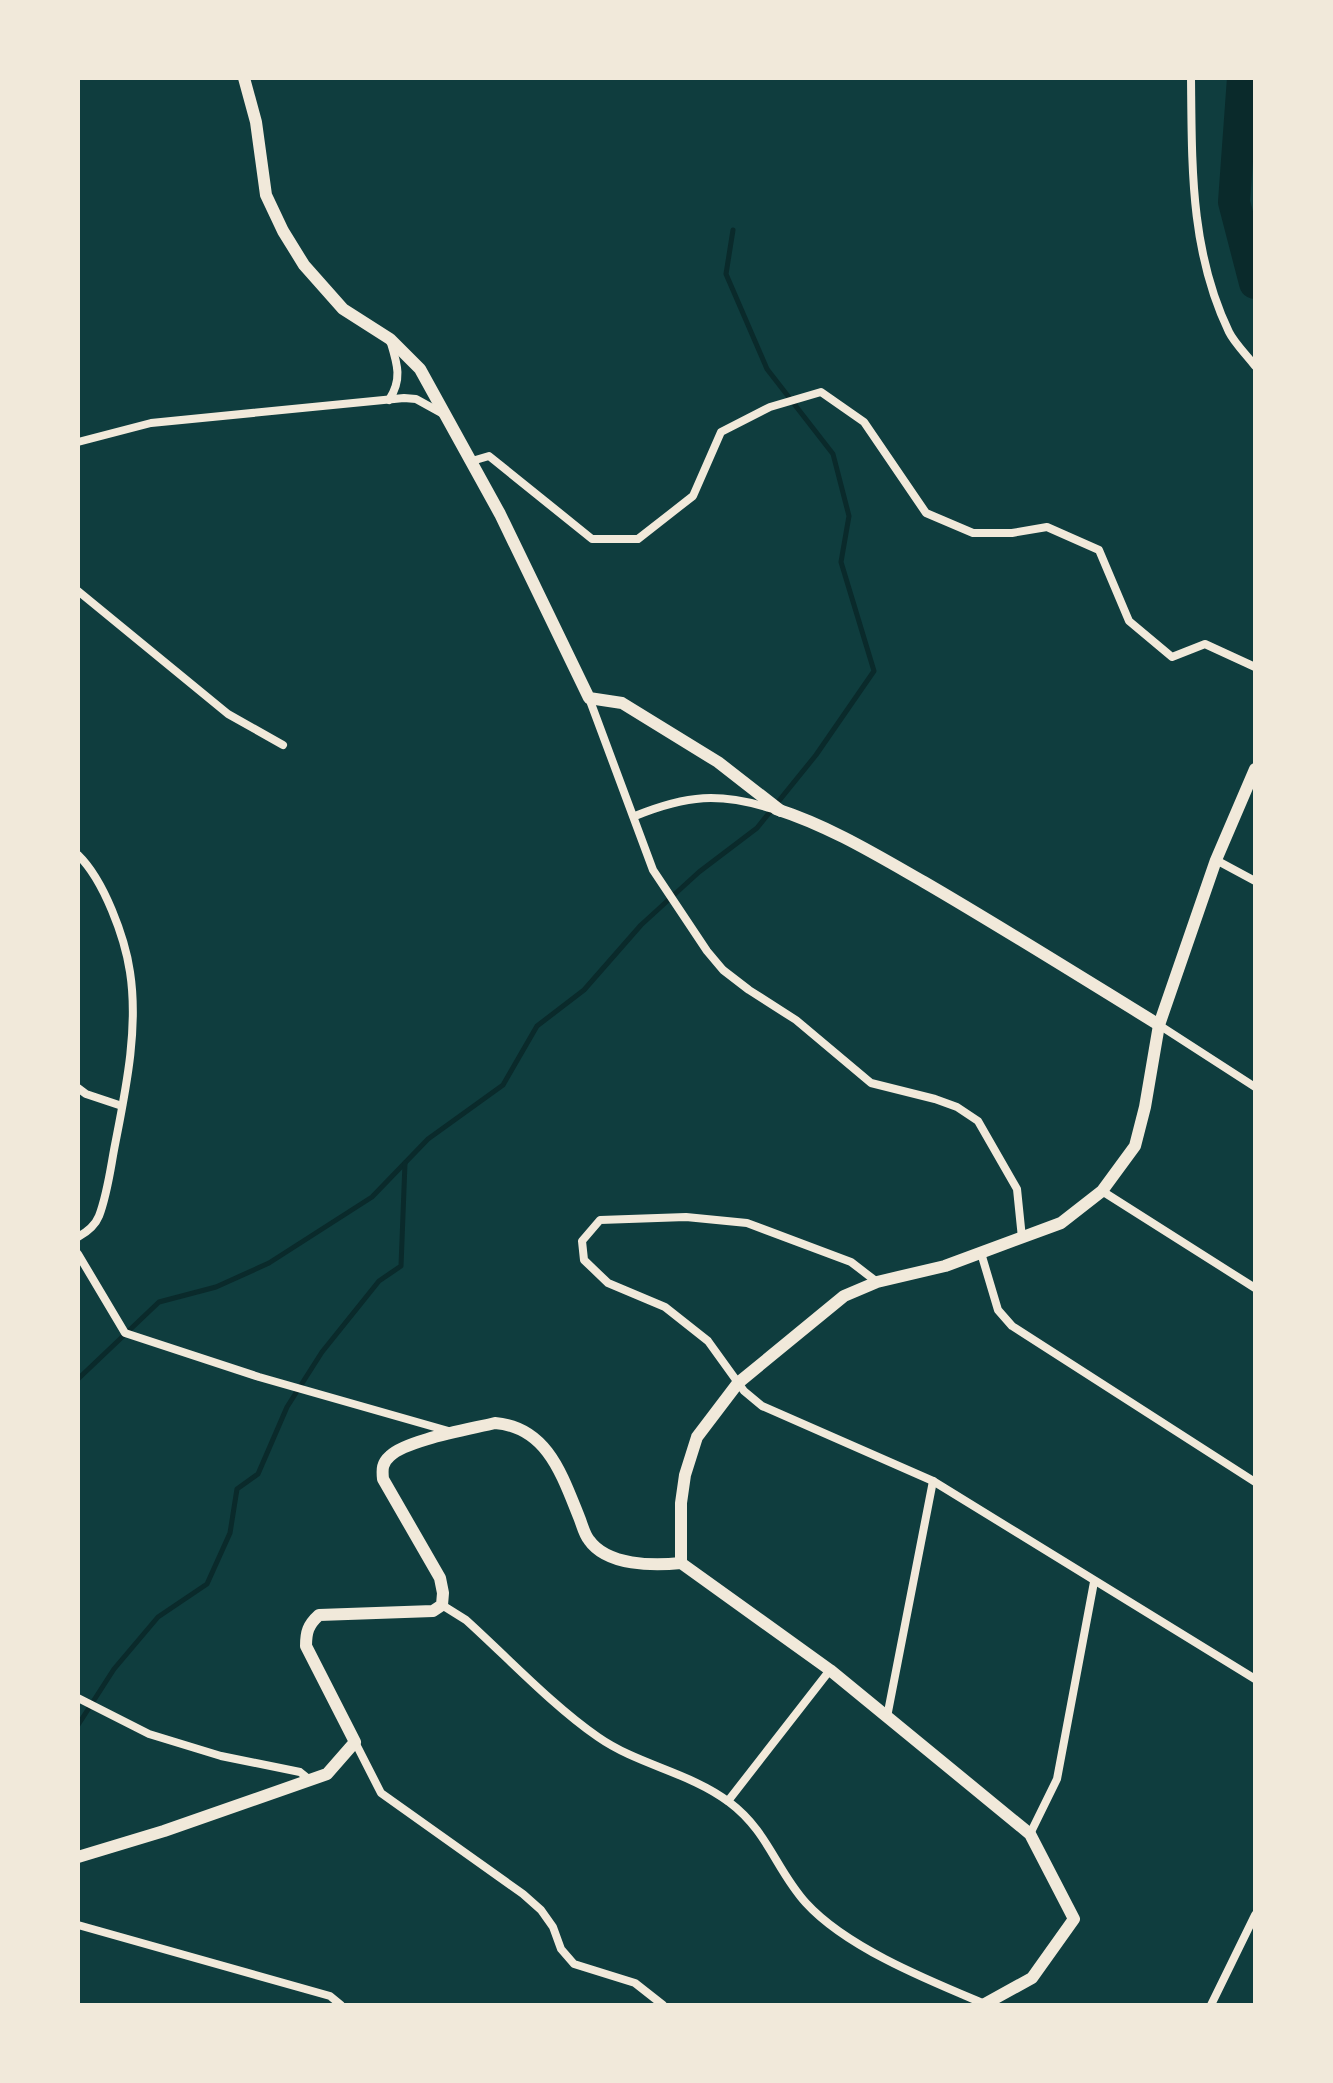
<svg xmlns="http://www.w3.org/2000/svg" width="1333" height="2083" viewBox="0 0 1333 2083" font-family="'Source Sans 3',sans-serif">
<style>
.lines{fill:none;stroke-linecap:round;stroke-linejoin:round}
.stream{stroke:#0a2a2b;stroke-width:5}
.river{stroke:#0a2a2b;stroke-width:32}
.minor{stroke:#f1e9da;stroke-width:8}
.tertiary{stroke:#f1e9da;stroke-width:12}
</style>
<rect width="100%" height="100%" fill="#0f3d3e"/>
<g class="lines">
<g class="stream">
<path d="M78,1379L159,1302L216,1287L269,1263L372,1197L428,1139L503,1085L537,1026L584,990L641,925L699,872L757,828L816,755L874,671L841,562L849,516L833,454L767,369L726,274L733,230"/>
<path d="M78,1725L114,1669L158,1617L207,1584L230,1533L237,1489L258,1474L287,1407L322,1352L379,1281L401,1266L405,1163"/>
</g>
<path class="river" d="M1243,78L1234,202L1255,283"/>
<g class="minor">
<path d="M1191,78C1192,166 1190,251 1229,332C1235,344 1247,355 1255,366"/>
<path d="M389,400C403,379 397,363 390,340"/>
<path d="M78,442L151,423L404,398L416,399L445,415"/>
<path d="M472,461L489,456L592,539H638L693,496L721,432L770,407L821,392L864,422L926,513L973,533H1012L1047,527L1099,550L1129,621L1172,657L1205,644L1255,667"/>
<path d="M78,591L228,714L283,745"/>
<path d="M589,698L653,870L707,951L723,970L749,990L796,1020L871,1083L935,1099L957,1107L978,1121L1017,1189L1022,1238"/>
<path d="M635,816C687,795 719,792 773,809"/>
<path d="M78,855C104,880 125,938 130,972C139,1030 125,1093 114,1150C110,1172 107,1195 99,1216C95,1226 87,1232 78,1237"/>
<path d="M1216,860L1255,881"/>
<path d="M1159,1025L1255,1087"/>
<path d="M78,1088L86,1094L122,1106"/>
<path d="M1102,1191L1255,1288"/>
<path d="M981,1253L998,1310L1012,1326L1255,1482"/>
<path d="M78,1254L125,1333L259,1377L452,1432"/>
<path d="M877,1282L851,1262L747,1223L686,1217L600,1220L582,1241L584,1260L608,1283L665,1307L708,1341L744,1391L762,1406L933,1481L1255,1679"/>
<path d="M442,1605L466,1620C507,1657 553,1706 598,1737C638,1765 689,1772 729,1802C768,1831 776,1870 806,1903C847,1948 930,1981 985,2004"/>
<path d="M78,1698L149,1734L221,1756L300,1772L310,1780"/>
<path d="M887,1717L933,1481"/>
<path d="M355,1742L381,1793L523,1894L541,1910L553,1927L561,1949L574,1964L635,1983L663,2005"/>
<path d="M728,1801L830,1670"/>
<path d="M1030,1834L1057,1779L1094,1582"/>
<path d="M78,1925L330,1996L341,2005"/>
<path d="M1211,2005L1255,1915"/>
</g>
<g class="tertiary">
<path d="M244,78L256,122L266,195L283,231L304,265L343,309L390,339L420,369L500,514L589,698L622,703L718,762L781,811"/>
<path d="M776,809C829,826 875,854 924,882C1003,928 1081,977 1159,1025"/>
<path d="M681,1563V1503L685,1475L697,1437L738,1383L844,1296L877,1282L945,1266L1061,1223L1102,1191L1135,1146L1145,1107L1159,1025L1216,860L1255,769"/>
<path d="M78,1857L164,1831L327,1774L355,1742L306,1646C306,1632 308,1625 319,1615L433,1611L442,1605L443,1593L440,1578L383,1479C382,1469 382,1463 390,1456C406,1440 471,1429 495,1423C547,1427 562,1475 579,1517C582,1524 584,1534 589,1540C607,1566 654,1566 681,1563L830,1670L1030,1834L1074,1919L1032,1978L983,2005"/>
</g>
</g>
<rect width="1333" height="2083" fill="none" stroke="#f1e9da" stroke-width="160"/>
</svg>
